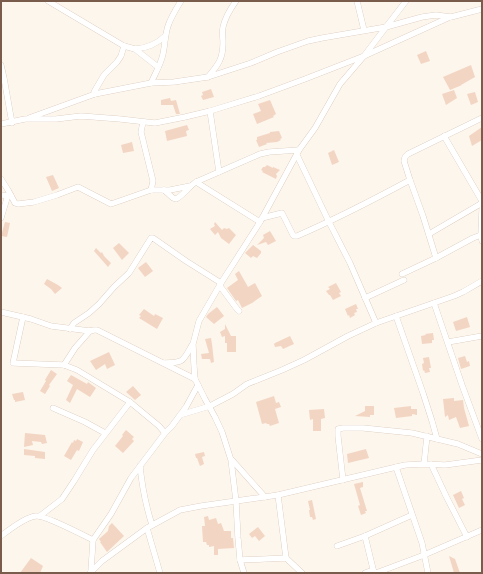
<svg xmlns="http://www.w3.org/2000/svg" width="483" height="574" viewBox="0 0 483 574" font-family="Figtree,sans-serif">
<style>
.building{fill:#f3d5c3}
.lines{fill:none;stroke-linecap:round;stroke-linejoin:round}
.street-casing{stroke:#d1beb0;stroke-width:6}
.street{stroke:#fff;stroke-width:5.5}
</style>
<rect width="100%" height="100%" fill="#fdf6ec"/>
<g class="building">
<path d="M426,51L430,61L421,64L417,55Z"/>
<path d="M471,65L475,77L461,85H462L450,90L443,77Z"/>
<path d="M211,89L214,97L203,100L201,96L203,95L202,92Z"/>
<path d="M454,90L457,98L446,105L442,94Z"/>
<path d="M475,92L478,102L471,105L467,94Z"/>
<path d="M170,98L171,101L176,100L180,114H176L173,105H161V100Z"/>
<path d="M270,100L276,114L273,116L274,117L257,124L253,114L261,111L258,104Z"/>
<path d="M187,125L189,130L186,131L187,136L167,141L165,131Z"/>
<path d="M482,127V140L472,146L469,136Z"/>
<path d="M279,131L282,138L280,139L281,140L277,142L266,143L267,144L259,147L256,140H257V137L270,133V132Z"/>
<path d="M132,142L134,151L123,153L121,145Z"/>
<path d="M334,150L339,162L332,165L328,153Z"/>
<path d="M267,165L273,168V167L280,170L276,174L277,176L276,179L262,172L263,171L261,170L263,167H265Z"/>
<path d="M53,175L59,188L52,191L46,177Z"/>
<path d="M5,222L10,223L7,237L1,236Z"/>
<path d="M215,222L222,230L224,228L227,229L229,228L236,235L229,244L221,238L218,232L215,235L210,229L215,226L214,224Z"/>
<path d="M270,231L276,241L268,245L266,242L257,245L264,238L263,235Z"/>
<path d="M119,243L129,253L122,260L113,248Z"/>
<path d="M253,245L261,251V253L257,258L253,256L251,258L245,253Z"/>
<path d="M96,248L101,253L102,252L104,256L111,263L108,267L94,251Z"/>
<path d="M146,262L153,271L145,277L138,268Z"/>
<path d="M239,271L248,287L255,283L262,296L252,303L242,308L238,300L236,301L227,288L238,280L235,274Z"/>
<path d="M47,279L58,285L62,288L55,294L51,289L44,284Z"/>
<path d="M336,283L341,292L339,293L341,296L333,300L330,295H329L326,291L330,289L328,287Z"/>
<path d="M356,304L358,309H356L357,312L354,313L355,315L350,318L349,315L348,316L345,309Z"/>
<path d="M217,307L224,316L214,324L206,317L208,314Z"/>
<path d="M144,309L154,316L155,314L163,318L157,329L139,318L141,316L139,315Z"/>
<path d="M467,317L470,327L456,331L453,322Z"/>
<path d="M225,324L231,336H236V352H227V343H225V336L222,337L220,332L225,329Z"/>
<path d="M433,333L434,340H432V343L422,344L421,336L426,335L425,334Z"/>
<path d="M290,336L294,344L283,349L281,346L275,347L274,344L275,343Z"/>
<path d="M211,338L212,344L214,362L211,363L210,359H202L201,354L209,353L205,339Z"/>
<path d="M109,352L115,365L107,369L105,364L96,370L90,361Z"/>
<path d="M465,356L467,362L469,361L470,366L461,369L458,358Z"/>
<path d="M429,357L431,368H429L430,372L425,373L424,370L423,371L422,364L424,363L423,358Z"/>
<path d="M51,370L57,374L49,385L50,386L45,394L40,391L46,381L45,380Z"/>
<path d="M71,375L87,384L88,382L96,388L90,397L77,389L70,403L66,400L73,385L67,381Z"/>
<path d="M133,386L141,395L135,400L126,392Z"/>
<path d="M23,392L25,400L15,402V400H14L12,394Z"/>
<path d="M274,396L276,403L279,402L281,407L275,409L279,423L270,426L269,424H267L266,423L262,424L256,402Z"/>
<path d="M454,398V401L463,400L464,408L469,426L460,428L456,417L449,420L448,415L445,417L443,399Z"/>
<path d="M365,406H374V415H370V417L355,416L365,411Z"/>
<path d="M411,406V409H417V415L412,414V416L396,418L394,408Z"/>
<path d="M324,409L325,418L321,419V431H313V419L310,420L309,410Z"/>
<path d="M126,430L134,437L132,439L134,441L123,453L115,446L123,436L122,435Z"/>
<path d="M25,433L45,435L47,443L42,444L41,442L32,441L33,445L24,447Z"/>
<path d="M77,439L83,442L79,451L77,450L71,460L64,456L72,442L73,443L74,440L76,441Z"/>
<path d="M24,449L45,452V459L35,458V456L24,455Z"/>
<path d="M366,449L369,458L348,463L347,454Z"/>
<path d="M204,452L205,456L202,457L204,464L200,466L197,458H196L195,454Z"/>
<path d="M363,482V487L360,488L367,511H365L366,513L361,515L358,506L360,505L354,484Z"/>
<path d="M461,491L464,498L462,499L465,505L459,508L453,495Z"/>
<path d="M312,500L316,519L313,520L312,517H310L309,510H310L308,501Z"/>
<path d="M208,516L209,520L216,518L218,524L221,523L224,531H231V538H233L234,548L218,549V555H214V546L209,547V545H207L206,542H203L202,526H205L204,517Z"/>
<path d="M112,523L124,536L107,552L100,542H101L99,539L108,531L109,526Z"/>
<path d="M258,527L265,536L259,541L255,536L252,538L249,534Z"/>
<path d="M449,556L455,559L460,573H454Z"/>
<path d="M31,558L43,566L40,573H20Z"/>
</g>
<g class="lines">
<g class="street-casing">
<g id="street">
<path d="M48,1L124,46L135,49L158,67"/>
<path d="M357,1L364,30"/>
<path d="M135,49C147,48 157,44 165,36"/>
<path d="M1,65L4,78L12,123"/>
<path d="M208,77C218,65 223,59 223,43C223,38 222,32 223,27C225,18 231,8 236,1"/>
<path d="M151,83C155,74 161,64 163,54C165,45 165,35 168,26C171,17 176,9 181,1"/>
<path d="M95,94L94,92L104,75L117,62L121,56L124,46"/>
<path d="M210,111L219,172"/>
<path d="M29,118L95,94L151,83L174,82L208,77L251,63L277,52L308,41L322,38L386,27L406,1"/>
<path d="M143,122L141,132L153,181L151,190"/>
<path d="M1,124L25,119H56L81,116L120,119L155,123L185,117L210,111L259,96L305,79L364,56L450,17"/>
<path d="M444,136L482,201"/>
<path d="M297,155L329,222L350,263L376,323"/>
<path d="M1,179L8,190L15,203L18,204L34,202L57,195L78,187L111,204L114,203L151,190H170L190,186"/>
<path d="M410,180L404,161L405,157L408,154L482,118"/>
<path d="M196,182L260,222"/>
<path d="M164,190L173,198L176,199C184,195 188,187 196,182L260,154L269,152L299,150"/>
<path d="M1,195L11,196"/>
<path d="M482,209L481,235L482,241"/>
<path d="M1,218L8,195"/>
<path d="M262,218L282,213L293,235L294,236H297C336,219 373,200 410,180L423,216L436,258"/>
<path d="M429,234L482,203"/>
<path d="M402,274L436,258L473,238L481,235"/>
<path d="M220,286L237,309L239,311"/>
<path d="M365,298L404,280"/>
<path d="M434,303L462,385L482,439"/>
<path d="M1,312L31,319L51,326L90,331L94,330H97L195,379"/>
<path d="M396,316L423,393L432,421L437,439"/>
<path d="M23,317L13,363L64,365L77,370L130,402L159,426L165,433"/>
<path d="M70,329L74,323L89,313L99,304L114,287L129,273L151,238H153L186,261L221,283"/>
<path d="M448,342L482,336"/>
<path d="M164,363C184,363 183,361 192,345"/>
<path d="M64,365L75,348L90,331"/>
<path d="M53,408L85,422L105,433"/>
<path d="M180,415L210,406L233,394L247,384L282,370L304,360L348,336L376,323L454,296L463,292L482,281"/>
<path d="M232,460L265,497"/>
<path d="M424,464L427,436"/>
<path d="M431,464L446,496L467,537"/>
<path d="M140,466C142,486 146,506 152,525"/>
<path d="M396,467L422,543L428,573"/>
<path d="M343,480L338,436V429L343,428H363L412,433L458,444L482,454"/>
<path d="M278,495L286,558"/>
<path d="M40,516L62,499L74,481L93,450L130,402"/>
<path d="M147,528L160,573"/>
<path d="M1,536C10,529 26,517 36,516C45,515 83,535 93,540"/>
<path d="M365,536L374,573"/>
<path d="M337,546L365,536L412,515"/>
<path d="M240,560L286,558L302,573"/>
<path d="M91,571L93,540L111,514L131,478L165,433L172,426L186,407L198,385"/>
<path d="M90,573L102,561L147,528L180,510L201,506L278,495L405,465L424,464L445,465L482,460"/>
<path d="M244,573L240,560L238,538L236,501L231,460L222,432L215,417L205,399L195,379L194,366L193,344L199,321L221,283L260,222L299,150L315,128L340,84L364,56L386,27L422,17L436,15L451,17L482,9"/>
<path d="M365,573L373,570"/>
<path d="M376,573L424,555L482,530"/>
</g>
</g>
<use href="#street" class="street"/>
</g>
<rect width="483" height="574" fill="none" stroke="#7a5c4d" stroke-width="4"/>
</svg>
